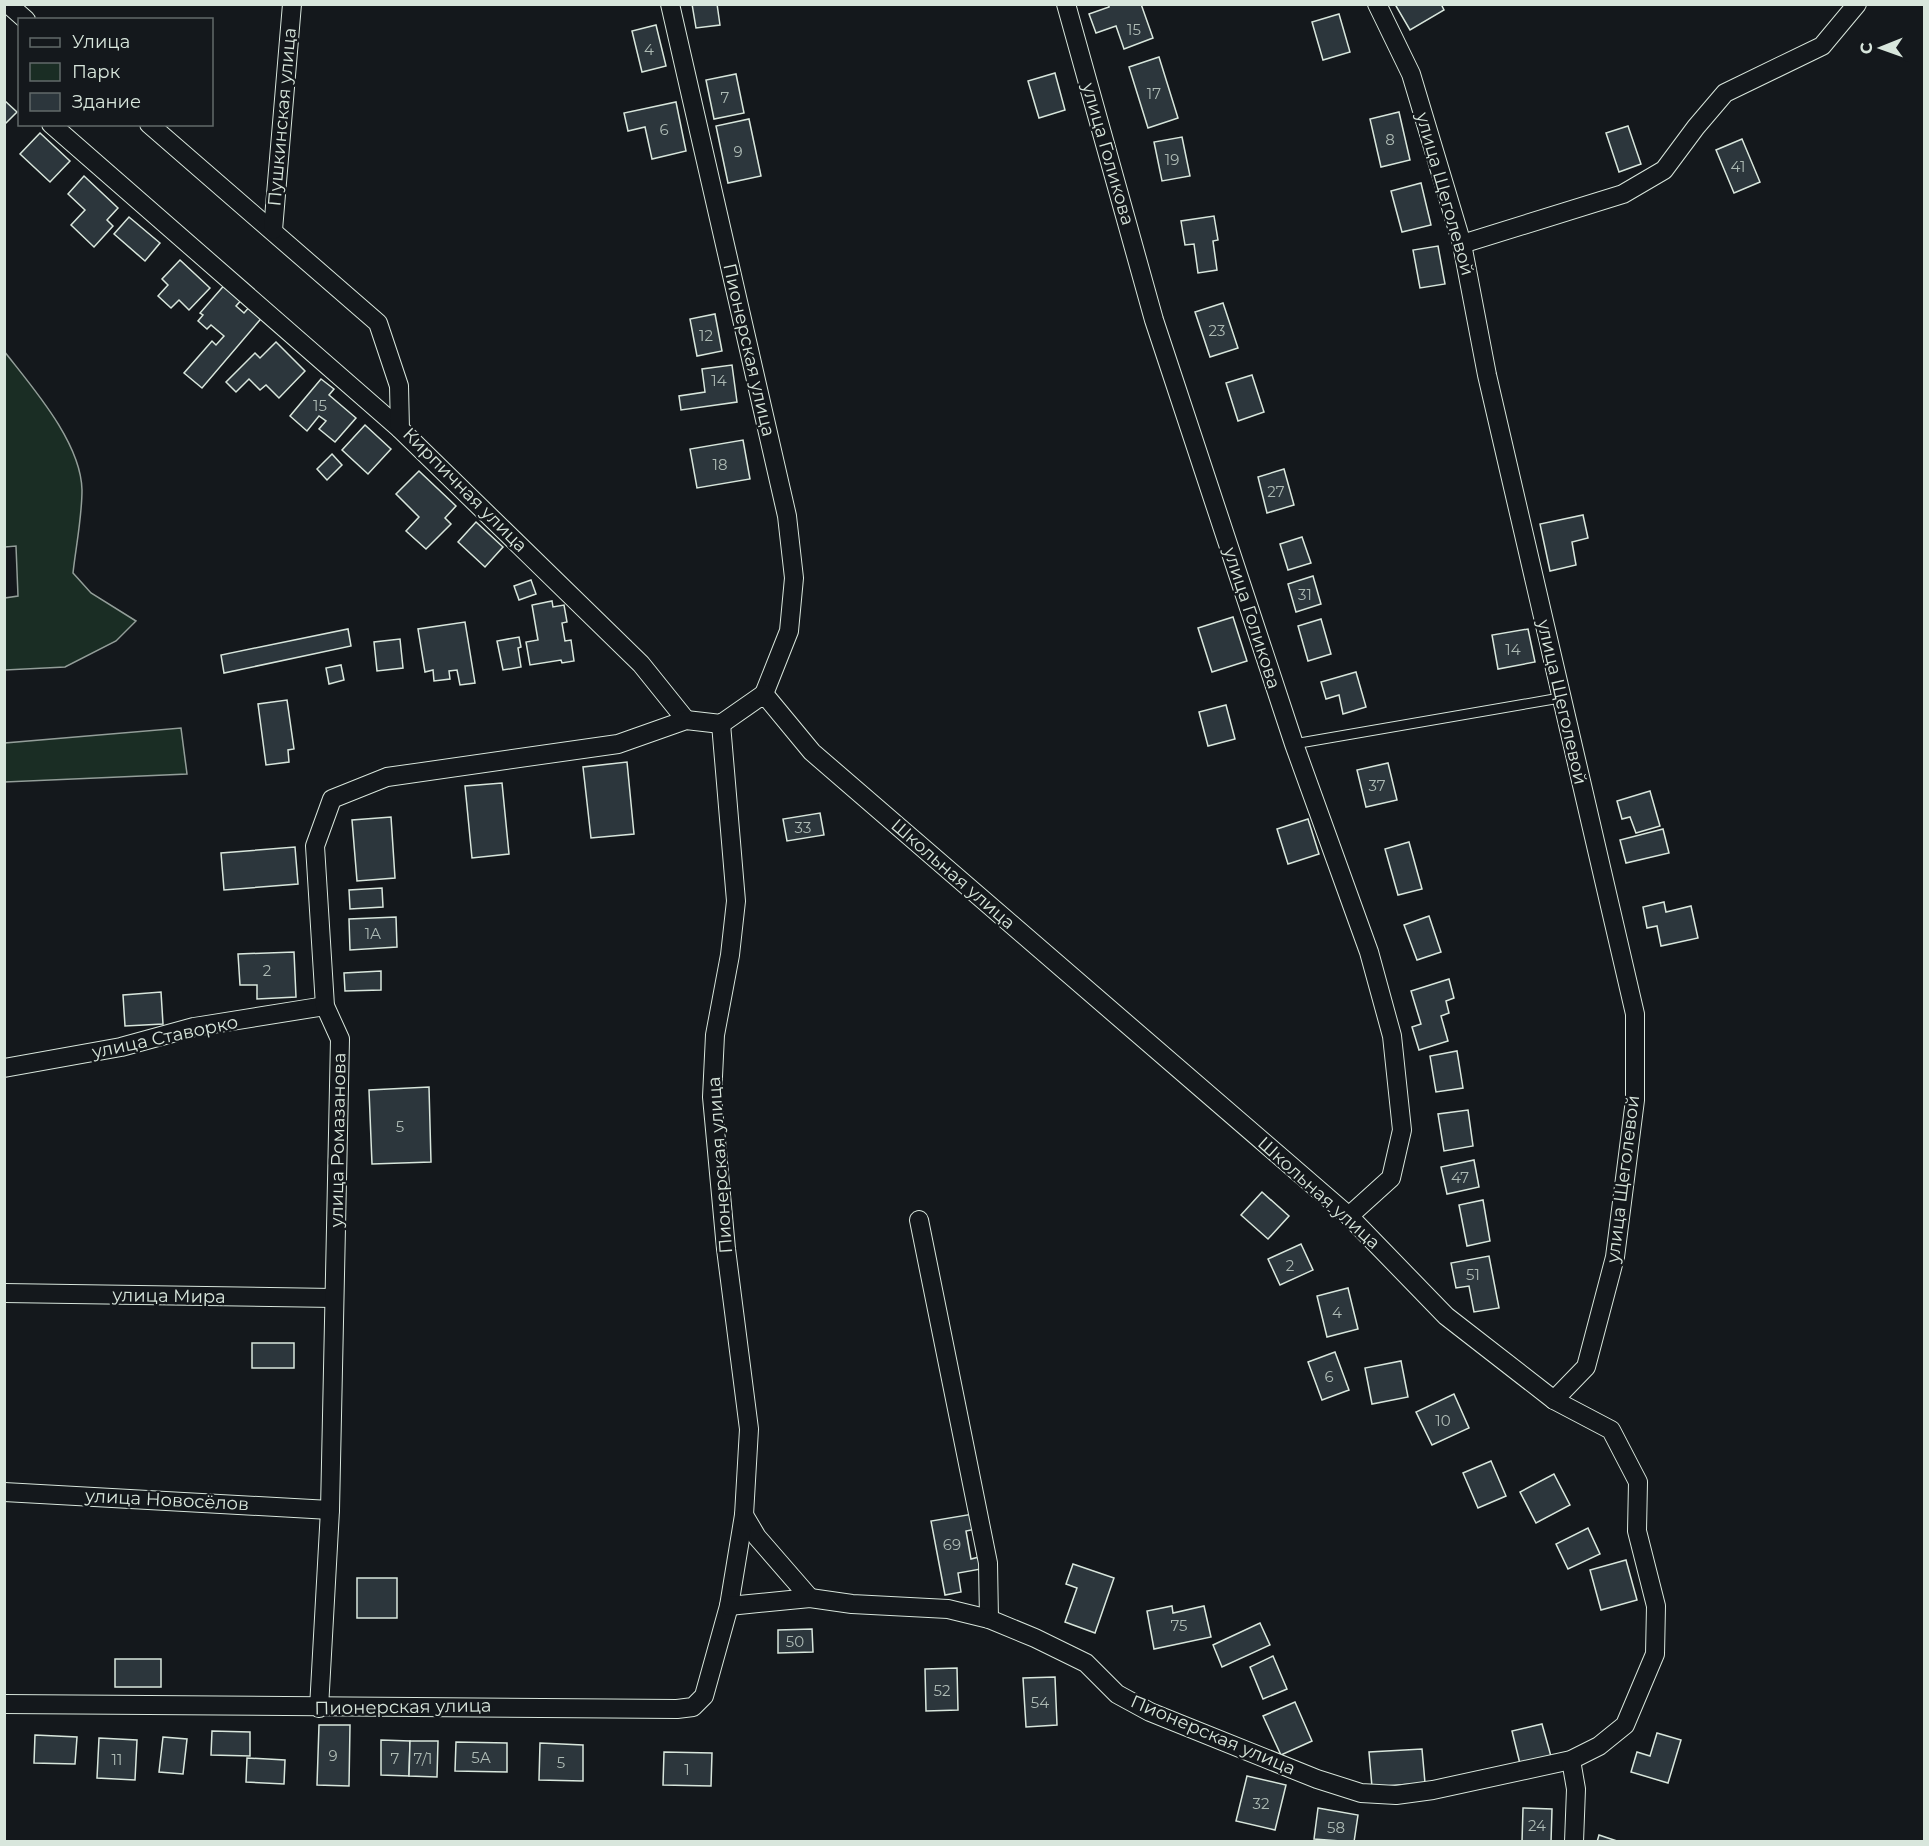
<svg xmlns="http://www.w3.org/2000/svg" width="1929" height="1846" viewBox="0 0 1929 1846" font-family="Montserrat,sans-serif">
<style>
.green{fill:#1a2d24;stroke:#939e99;stroke-width:1.5}
.building{fill:#2c363c;stroke:#d8e6dc;stroke-width:1.5}
.lines{fill:none;stroke-linecap:round;stroke-linejoin:round}
.service-casing{stroke:#d8e6dc;stroke-width:11}
.minor-casing{stroke:#d8e6dc;stroke-width:20}
.service{stroke:#14181c;stroke-width:9}
.minor{stroke:#14181c;stroke-width:18}
.labels{text-anchor:middle;dominant-baseline:central;stroke-width:4.5;stroke-linejoin:round;paint-order:stroke}
.number-label{font-size:15px;fill:#adbab4}
.street-label{font-size:18px;fill:#d8e6dc;stroke:#14181c}
</style>
<rect width="100%" height="100%" fill="#14181c"/>
<g class="green">
<path d="M4,351C32,387 81,442 82,490C82,517 76,546 73,573L91,593L136,621L116,641L65,667L5,670V598L18,596L16,546L5,547Z"/>
<path d="M181,728L187,774L5,782V743Z"/>
</g>
<g class="building">
<path d="M692,4H717L720,25L696,28Z"/>
<path d="M1109,4H1141L1153,38L1124,49L1116,26L1096,33L1089,14L1109,7Z"/>
<path d="M1399,4H1441L1444,10L1410,30L1396,6Z"/>
<path d="M1339,14L1350,52L1323,60L1312,22Z"/>
<path d="M656,25L666,66L642,72L632,31Z"/>
<path d="M1159,57L1178,118L1148,128L1129,67Z"/>
<path d="M1055,73L1065,110L1039,118L1028,81Z"/>
<path d="M736,74L744,113L714,119L706,80Z"/>
<path d="M4,100L17,112L4,125Z"/>
<path d="M676,102L686,151L652,159L645,127L628,131L624,113Z"/>
<path d="M1399,112L1410,160L1381,167L1370,119Z"/>
<path d="M749,119L761,176L728,183L716,126Z"/>
<path d="M1628,126L1641,164L1619,172L1606,133Z"/>
<path d="M40,133L70,161L50,182L20,154Z"/>
<path d="M1182,137L1190,176L1162,181L1154,142Z"/>
<path d="M1742,139L1760,182L1734,193L1716,150Z"/>
<path d="M84,176L118,208L107,220L113,226L94,247L71,225L85,210L68,194Z"/>
<path d="M1421,183L1431,225L1402,232L1391,191Z"/>
<path d="M1214,216L1218,240L1213,241L1217,270L1198,273L1194,244L1185,245L1181,221Z"/>
<path d="M129,217L160,243L145,261L114,234Z"/>
<path d="M1438,246L1445,284L1420,288L1413,250Z"/>
<path d="M180,260L210,288L189,310L179,300L171,308L158,296L168,285L162,279Z"/>
<path d="M227,282L244,297L236,306L244,313L252,304L265,314L202,388L184,373L212,341L216,345L224,336L211,325L207,329L198,321L203,315L200,313Z"/>
<path d="M1223,303L1238,348L1210,357L1195,312Z"/>
<path d="M715,314L722,351L697,356L690,319Z"/>
<path d="M276,342L305,371L279,398L266,385L260,390L249,379L236,392L226,382L255,353L260,358Z"/>
<path d="M732,365L737,402L681,410L679,396L705,392L702,369Z"/>
<path d="M1252,375L1264,412L1238,421L1226,383Z"/>
<path d="M321,379L334,389L329,395L356,418L335,442L319,429L326,421L319,416L307,431L290,416Z"/>
<path d="M365,425L391,449L368,474L342,450Z"/>
<path d="M743,440L750,479L697,488L690,449Z"/>
<path d="M332,454L342,465L327,480L317,469Z"/>
<path d="M1284,469L1294,505L1267,513L1258,477Z"/>
<path d="M419,471L456,506L445,518L451,524L426,549L406,531L419,517L396,494Z"/>
<path d="M1583,515L1588,538L1572,542L1576,565L1550,571L1540,524Z"/>
<path d="M476,522L503,547L485,567L458,542Z"/>
<path d="M1302,537L1311,563L1288,570L1280,544Z"/>
<path d="M1313,576L1321,604L1296,612L1288,584Z"/>
<path d="M531,580L536,594L519,600L514,586Z"/>
<path d="M552,601L553,607L564,605L567,622L562,623L565,641L571,640L574,661L562,663L561,660L530,665L526,642L538,640L532,605Z"/>
<path d="M1233,617L1247,661L1212,672L1198,628Z"/>
<path d="M1321,619L1331,654L1308,661L1298,626Z"/>
<path d="M465,622L475,683L460,685L457,670L449,671L450,679L434,681L433,670L425,672L418,629Z"/>
<path d="M348,629L351,646L224,673L221,655Z"/>
<path d="M1528,629L1535,662L1498,669L1492,635Z"/>
<path d="M519,637L521,647L518,648L521,667L503,670L497,641Z"/>
<path d="M400,639L403,668L377,671L374,642Z"/>
<path d="M341,665L344,680L329,684L326,668Z"/>
<path d="M1356,672L1366,707L1343,714L1339,695L1326,699L1321,682Z"/>
<path d="M287,700L294,749L288,750L289,762L266,765L258,704Z"/>
<path d="M1226,705L1235,739L1208,746L1199,712Z"/>
<path d="M627,762L634,834L591,838L583,767Z"/>
<path d="M1388,763L1397,800L1366,807L1357,770Z"/>
<path d="M502,783L509,854L472,858L465,786Z"/>
<path d="M1650,791L1660,826L1636,833L1630,817L1622,819L1617,801Z"/>
<path d="M820,813L824,835L787,841L783,819Z"/>
<path d="M391,817L395,878L357,881L352,820Z"/>
<path d="M1308,819L1319,854L1288,864L1277,829Z"/>
<path d="M1663,829L1669,853L1626,863L1620,840Z"/>
<path d="M1409,842L1422,889L1398,895L1385,849Z"/>
<path d="M295,847L298,884L224,890L221,853Z"/>
<path d="M382,888L383,907L350,909L349,890Z"/>
<path d="M1664,902L1666,912L1691,906L1698,938L1661,946L1657,926L1647,928L1643,907Z"/>
<path d="M1429,916L1441,952L1417,960L1404,925Z"/>
<path d="M396,917L397,947L350,950L349,919Z"/>
<path d="M294,952L296,997L257,999V985H240L238,954Z"/>
<path d="M381,971V990L345,991L344,973Z"/>
<path d="M1449,979L1454,998L1446,1001L1449,1013L1441,1016L1448,1041L1419,1050L1412,1027L1421,1024L1411,991Z"/>
<path d="M161,992L163,1024L125,1026L123,995Z"/>
<path d="M1457,1051L1463,1088L1436,1092L1430,1056Z"/>
<path d="M429,1087L431,1162L372,1164L369,1090Z"/>
<path d="M1468,1110L1473,1146L1444,1151L1438,1114Z"/>
<path d="M1474,1160L1479,1187L1447,1194L1441,1167Z"/>
<path d="M1262,1192L1289,1216L1268,1239L1241,1215Z"/>
<path d="M1483,1200L1490,1241L1467,1246L1459,1205Z"/>
<path d="M1301,1244L1313,1270L1280,1285L1268,1259Z"/>
<path d="M1489,1256L1499,1308L1474,1312L1469,1286L1456,1288L1451,1263Z"/>
<path d="M1348,1288L1358,1329L1327,1337L1317,1296Z"/>
<rect x="252" y="1343" width="42" height="25"/>
<path d="M1335,1352L1349,1390L1322,1400L1308,1362Z"/>
<path d="M1401,1361L1408,1397L1372,1404L1365,1368Z"/>
<path d="M1454,1394L1469,1428L1432,1445L1416,1412Z"/>
<path d="M1491,1461L1506,1496L1478,1508L1463,1473Z"/>
<path d="M1554,1474L1570,1505L1536,1523L1520,1492Z"/>
<path d="M973,1514L976,1529L966,1531L971,1559L979,1557L981,1569L958,1573L961,1592L945,1595L931,1521Z"/>
<path d="M1588,1528L1600,1554L1568,1569L1556,1544Z"/>
<path d="M1626,1560L1637,1600L1601,1610L1590,1570Z"/>
<path d="M1073,1564L1114,1578L1095,1633L1065,1622L1077,1588L1066,1584Z"/>
<rect x="357" y="1578" width="40" height="40"/>
<path d="M1172,1606L1173,1613L1204,1606L1211,1637L1154,1649L1147,1611Z"/>
<path d="M1260,1623L1270,1645L1222,1667L1213,1645Z"/>
<path d="M812,1629L813,1652L778,1653V1630Z"/>
<path d="M1273,1656L1287,1689L1263,1699L1250,1667Z"/>
<rect x="115" y="1659" width="46" height="28"/>
<path d="M957,1668L958,1710L926,1711L925,1669Z"/>
<path d="M1055,1677L1057,1725L1026,1727L1023,1678Z"/>
<path d="M1295,1702L1312,1741L1281,1755L1263,1716Z"/>
<path d="M1542,1724L1552,1760L1521,1768L1512,1731Z"/>
<path d="M319,1725H350L349,1786L317,1785Z"/>
<path d="M212,1731L250,1732V1756L211,1755Z"/>
<path d="M1657,1733L1681,1740L1668,1783L1631,1772L1637,1752L1650,1756Z"/>
<path d="M35,1735L77,1737L75,1764L34,1763Z"/>
<path d="M163,1737L187,1739L183,1774L159,1772Z"/>
<path d="M99,1738L137,1740L135,1780L97,1778Z"/>
<path d="M381,1740L410,1741L409,1776L381,1775Z"/>
<path d="M410,1741H438L437,1777L409,1776Z"/>
<path d="M456,1742L507,1743V1772L455,1771Z"/>
<path d="M540,1743L583,1745V1781L539,1780Z"/>
<path d="M1422,1749L1425,1783L1372,1787L1369,1752Z"/>
<path d="M664,1752L712,1753L711,1786L663,1785Z"/>
<path d="M247,1758L285,1760L284,1784L246,1782Z"/>
<path d="M1247,1776L1286,1785L1275,1830L1236,1821Z"/>
<path d="M1318,1808L1358,1815L1354,1842L1314,1839Z"/>
<path d="M1523,1808L1552,1809L1551,1842H1522Z"/>
<path d="M1599,1835L1620,1842H1597Z"/>
</g>
<g class="lines">
<g class="service-casing">
<path id="service" d="M1294,744L1560,698"/>
</g>
<g class="minor-casing">
<g id="minor">
<path d="M8,4L26,20"/>
<path d="M670,4L787,516L794,578L789,631L764,694"/>
<path d="M1066,4L1154,320L1294,744L1369,952L1392,1036L1402,1130L1391,1178L1349,1216"/>
<path d="M1377,4L1411,74L1462,244L1487,375L1635,1014V1100L1615,1257L1586,1367L1554,1400"/>
<path d="M51,124L400,429"/>
<path d="M149,124L378,323L399,386L400,429L641,664L686,720"/>
<path d="M273,230L292,4"/>
<path d="M1462,244L1623,194L1664,170L1696,127L1725,93L1822,46L1857,4"/>
<path d="M4,1068L121,1047L194,1027L325,1006"/>
<path d="M919,1220L988,1563L989,1619"/>
<path d="M4,1293L334,1298"/>
<path d="M4,1492L330,1510"/>
<path d="M744,1515L757,1537L810,1598"/>
<path d="M4,1704L677,1709L693,1707L704,1696L729,1606L744,1515L749,1429L726,1249L712,1097L715,1035L730,955L736,901L721,724"/>
<path d="M319,1708L330,1510L340,1039L325,1006L315,846L332,799L387,777L618,744L686,720L721,724L764,694L812,752L1349,1216L1446,1316L1554,1400L1611,1430L1638,1482L1637,1531L1656,1606L1655,1654L1625,1725L1599,1746L1571,1760L1433,1790L1396,1795L1361,1793L1317,1779L1150,1712L1117,1694L1086,1663L1035,1638L989,1619L948,1609L852,1604L810,1598L729,1606"/>
<path d="M1571,1760L1576,1789L1574,1842"/>
</g>
</g>
<use href="#service" class="service"/>
<use href="#minor" class="minor"/>
</g>
<g class="labels">
<g class="number-label">
<text x="1134" y="29">15</text>
<text x="649" y="49">4</text>
<text x="1154" y="93">17</text>
<text x="725" y="97">7</text>
<text x="664" y="129">6</text>
<text x="1390" y="139">8</text>
<text x="738" y="151">9</text>
<text x="1172" y="159">19</text>
<text x="1738" y="166">41</text>
<text x="1217" y="330">23</text>
<text x="706" y="335">12</text>
<text x="719" y="380">14</text>
<text x="320" y="405">15</text>
<text x="720" y="464">18</text>
<text x="1276" y="491">27</text>
<text x="1305" y="594">31</text>
<text x="1513" y="649">14</text>
<text x="1377" y="785">37</text>
<text x="803" y="827">33</text>
<text x="373" y="933">1А</text>
<text x="267" y="970">2</text>
<text x="400" y="1126">5</text>
<text x="1460" y="1177">47</text>
<text x="1290" y="1265">2</text>
<text x="1473" y="1274">51</text>
<text x="1337" y="1312">4</text>
<text x="1329" y="1376">6</text>
<text x="1443" y="1420">10</text>
<text x="952" y="1544">69</text>
<text x="1179" y="1625">75</text>
<text x="795" y="1641">50</text>
<text x="942" y="1690">52</text>
<text x="1040" y="1702">54</text>
<text x="333" y="1755">9</text>
<text x="481" y="1757">5А</text>
<text x="395" y="1758">7</text>
<text x="423" y="1758">7/1</text>
<text x="117" y="1759">11</text>
<text x="561" y="1762">5</text>
<text x="687" y="1769">1</text>
<text x="1261" y="1803">32</text>
<text x="1537" y="1825">24</text>
<text x="1336" y="1827">58</text>
</g>
<g class="street-label">
<text transform="translate(282 117) rotate(-85)">Пушкинская улица</text>
<text transform="translate(1108 154) rotate(74)">улица Голикова</text>
<text transform="translate(1445 194) rotate(74)">улица Щеголевой</text>
<text transform="translate(749 350) rotate(77)">Пионерская улица</text>
<text transform="translate(465 490) rotate(45)">Кирпичная улица</text>
<text transform="translate(1252 618) rotate(72)">улица Голикова</text>
<text transform="translate(1562 702) rotate(77)">улица Щеголевой</text>
<text transform="translate(953 874) rotate(41)">Школьная улица</text>
<text transform="translate(165 1037) rotate(-12)">улица Ставорко</text>
<text transform="translate(338 1140) rotate(-89)">улица Ромазанова</text>
<text transform="translate(720 1165) rotate(-94)">Пионерская улица</text>
<text transform="translate(1623 1179) rotate(-83)">улица Щеголевой</text>
<text transform="translate(1319 1193) rotate(42)">Школьная улица</text>
<text transform="translate(169 1296) rotate(1)">улица Мира</text>
<text transform="translate(167 1500) rotate(3)">улица Новосёлов</text>
<text transform="translate(403 1707) rotate(-1)">Пионерская улица</text>
<text transform="translate(1213 1735) rotate(23)">Пионерская улица</text>
</g>
</g>
<rect width="1929" height="1846" fill="none" stroke="#d8e6dc" stroke-width="12"/>
<rect x="18" y="18" width="195" height="108" fill="#14181c" stroke="#626a69" stroke-width="1.5"/>
<rect x="30" y="38" width="30" height="9" fill="#14181c" stroke="#626a69" stroke-width="1.5"/>
<text x="72" y="48" font-size="18" fill="#d8e6dc">Улица</text>
<rect x="30" y="63" width="30" height="18" fill="#1a2d24" stroke="#626a69" stroke-width="1.5"/>
<text x="72" y="78" font-size="18" fill="#d8e6dc">Парк</text>
<rect x="30" y="93" width="30" height="18" fill="#2c363c" stroke="#626a69" stroke-width="1.5"/>
<text x="72" y="108" font-size="18" fill="#d8e6dc">Здание</text>
<g transform="translate(1881 48) rotate(269)" stroke="#14181c" stroke-width="4.5" paint-order="stroke">
<path d="M0-4.5L10 22L0 15L-10 22Z" fill="#d8e6dc"/>
<text y="-9" font-size="16" font-weight="bold" text-anchor="middle" fill="#d8e6dc">С</text>
</g>
</svg>
